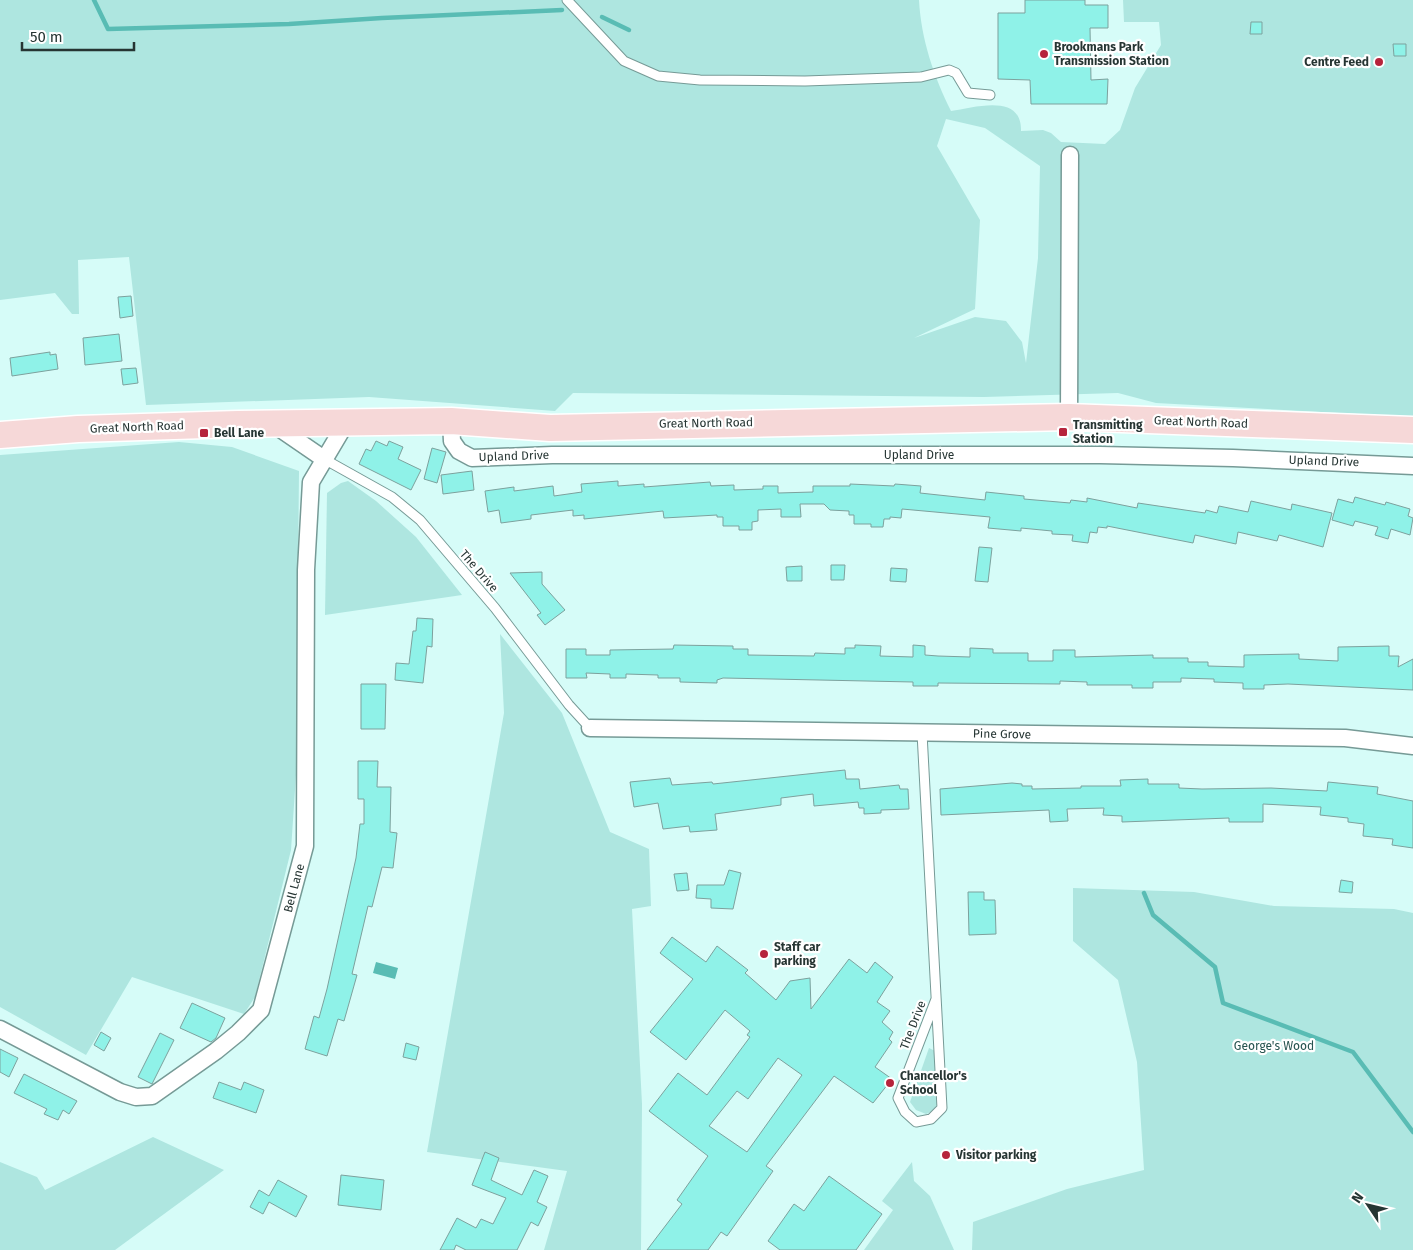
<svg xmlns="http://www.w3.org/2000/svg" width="1413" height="1250" viewBox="0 0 1413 1250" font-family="'Fira Sans',sans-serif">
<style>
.green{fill:#aee6e0;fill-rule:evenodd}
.water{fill:#59bcb4}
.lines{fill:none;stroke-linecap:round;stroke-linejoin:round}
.stream{stroke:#59bcb4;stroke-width:4.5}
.building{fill:#8ff2e8;stroke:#7da19d;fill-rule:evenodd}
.lane-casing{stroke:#769a96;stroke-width:11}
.street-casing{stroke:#769a96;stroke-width:19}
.primary-casing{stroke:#fff;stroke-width:29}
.lane{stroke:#fff;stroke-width:9}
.street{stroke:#fff;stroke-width:16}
.primary{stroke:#f6d8d8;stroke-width:26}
.poi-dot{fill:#b6243c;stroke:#fff;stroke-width:2}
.labels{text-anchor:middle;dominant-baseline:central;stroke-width:4.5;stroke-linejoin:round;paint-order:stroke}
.poi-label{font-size:12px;font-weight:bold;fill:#263533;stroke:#fff;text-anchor:start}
.street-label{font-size:12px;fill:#263533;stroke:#fff}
.park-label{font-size:12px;fill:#275450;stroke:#fff}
</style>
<rect width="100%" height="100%" fill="#d6fcf8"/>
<g class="green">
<path d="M0,0H919C921,39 934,77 951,111C976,107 1022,93 1021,131L1043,130L1051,133L1061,142L1105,144L1120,130L1135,88L1161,45L1159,22H1124L1123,0H1413V417L1156,403L1118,393L984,397L573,393L555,411L369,397L146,405L129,257L78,260L79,314H72L55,293L0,300ZM946,119L985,128L1040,166L1038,258L1026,363L1022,342L1006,321L975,317L914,338L975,309L980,220L937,146Z"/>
<path d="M179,442L232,447L299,471L296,775L291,850L255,997L244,1014L132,977L86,1055L0,1007V455Z"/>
<path d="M348,481L376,501L416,537L462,595L325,615L327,493L341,483Z"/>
<path d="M500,634L562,713L610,832L649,849L651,906L632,909L642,1104L641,1250H544L567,1171L427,1152L504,713Z"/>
<path d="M1073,888L1194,892L1274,906L1394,909L1413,913V1250H972L973,1222L1067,1189L1144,1170L1137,1062L1118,980L1073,941Z"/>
<path d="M929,1048L935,1051L938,1103L933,1111L926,1114L916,1110L910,1102Z"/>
<path d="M153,1137L224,1170L115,1250H0V1162L37,1177L45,1190Z"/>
<path d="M912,1162L914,1181L930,1196L954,1250H864L893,1210L882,1201Z"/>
</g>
<path class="water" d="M376,962L398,968L395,979L373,973Z"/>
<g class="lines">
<g class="stream">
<path d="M94,0L108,29L289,24L382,18L562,10"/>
<path d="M602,17L629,30"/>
<path d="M1144,893L1153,915L1215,967L1223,1003L1353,1052L1413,1132"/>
</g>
</g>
<g class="building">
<path d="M1025,0H1085V5H1108V28H1090L1091,80L1108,79L1107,104H1031L1030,80L998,79V13H1025Z"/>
<path d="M1251,22H1262V34H1250Z"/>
<path d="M1393,44H1406V56H1394Z"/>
<path d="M131,296L133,316L120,318L118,297Z"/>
<path d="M119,334L122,361L85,365L83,338Z"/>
<path d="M50,352V355L56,354L58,369L12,376L10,358Z"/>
<path d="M136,368L138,383L123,385L121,369Z"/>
<path d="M376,441L387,446L389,441L403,447L398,459L421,470L411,490L359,464L366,449L371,451Z"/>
<path d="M432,448L446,452L437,483L424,479Z"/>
<path d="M472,471L474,490L443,494L441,475Z"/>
<path d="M618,481V486L644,484V487L710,482L711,486L734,485V490L763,489V486H778V493L813,492V486H850V484L894,486L895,484L921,486L920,493L985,500L986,492L1024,496V499L1070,503L1071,500L1087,502V498L1137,508L1138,503L1205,513L1206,510L1217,513L1219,506L1248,512L1251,501L1291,510L1292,504L1332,513L1323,547L1279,535L1277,541L1238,532L1236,544L1195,535L1193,543L1107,526V528L1098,527L1097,533L1090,532L1088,543L1072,541L1073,535L1052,534V531L1021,528V531L988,528L990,517L902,509L901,518L890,517V519H884L883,527H871V524H854V515H849V511L830,510L824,504H800L801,517H781V509L758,510V521L752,522V530H739V526H723V517H717V515L664,518L663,511L584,519V515L573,516V510L531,515V519L501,523L499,510L488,512L485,491L514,487V491L553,486L554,496L582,492L581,484Z"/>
<path d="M1355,497L1385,505L1386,502L1410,509L1408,516L1413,518L1410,535L1391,529L1388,539L1375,535L1378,527L1355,521L1353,526L1332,520L1338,499L1353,503Z"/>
<path d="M979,547L992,548L988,582L975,581Z"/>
<path d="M831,565H845L844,580H831Z"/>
<path d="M802,566V581H787L786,567Z"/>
<path d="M891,568L907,569L906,582L890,581Z"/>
<path d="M542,572V584L565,610L545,625L537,615L541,613L510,573Z"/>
<path d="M417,618L433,619L432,647L427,646L423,683L395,680L396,663L409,664L413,631H416Z"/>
<path d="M674,645L733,646V649H748V655L814,656L815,653L845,654V648H855V645L881,646L880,656L913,657V645L925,646V655L938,656L970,657V648L993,649V653H1028V661H1053V650H1075V657L1153,655V658H1188V662H1208V666L1244,667V655L1299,654V659L1338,661V647L1389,646V656H1399L1398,667L1413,659V690L1288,684L1264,685V689H1243V683L1214,682V679L1181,678V682H1153V688H1132V685H1087V682L1060,681V684L938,683V686H913V682L772,679L723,678L717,680V683L680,682V678H658V675L626,674V678H610V674L586,673L587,678H566V649H586V655H610V650L673,649Z"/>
<path d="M361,684H386L385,729H361Z"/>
<path d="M358,761H378L377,787H391L390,832L397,833L393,868L382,867L372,907L368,906L352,974L357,975L344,1021L338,1019L327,1056L305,1049L314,1016L319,1018L327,989L356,858L360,824H364V799H358Z"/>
<path d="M845,770L846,779H859L860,789L899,785L900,789H908L909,809L881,810V813L864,814V808H859L858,802L814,806L813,794L781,798V805L715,814L717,830L690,832L689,826L663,829L658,803L634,807L630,782L670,778L672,785L712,782L713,784Z"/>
<path d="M1148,779V784H1179V788L1202,789L1271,788L1327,791L1328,782L1378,787L1377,794L1413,801V848L1392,845L1393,839L1363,836L1364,824L1348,822V818L1320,815L1321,807L1263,804V822H1229V818L1122,822V816L1103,815L1104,808L1067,809L1068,821L1050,822L1049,810L941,815L940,789L1012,783L1022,784V786H1032V789L1081,788V786H1121L1120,780Z"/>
<path d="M729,870L741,873L733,909L711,908V899L696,898L697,885H724Z"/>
<path d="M687,873L689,890L677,891L674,874Z"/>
<path d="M1341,880L1353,882L1352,893L1339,892Z"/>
<path d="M968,892H984V900H995L996,934L969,935Z"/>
<path d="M672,937L706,962L717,946L748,970L745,973L776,1000L790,981L810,978L811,1009L849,959L867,973L875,962L893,977L877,1002L890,1011L882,1022L893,1032L889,1039L892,1042L875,1067L892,1079L873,1103L834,1076L766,1166L773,1171L727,1236L721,1232L708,1250H647L682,1204L677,1200L708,1156L649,1111L678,1073L707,1095L750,1037L747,1035L750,1031L725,1010L686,1060L650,1032L693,979L660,953ZM778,1058L802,1075L747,1152L709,1126L737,1091L748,1099Z"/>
<path d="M192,1003L225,1018L216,1038L211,1042L180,1028Z"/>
<path d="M101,1032L111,1038L104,1051L94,1045Z"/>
<path d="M160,1033L174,1040L152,1084L138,1077Z"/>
<path d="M406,1043L419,1047L416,1060L403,1057Z"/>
<path d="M0,1049L18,1058L9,1077L0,1072Z"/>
<path d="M24,1074L77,1101L69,1114L63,1110L58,1120L44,1114L47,1109L14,1093Z"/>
<path d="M219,1082L241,1090L244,1082L264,1090L256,1113L213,1098Z"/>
<path d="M485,1152L499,1158L491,1180L522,1195L534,1170L548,1176L537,1202L547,1207L538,1226L531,1222L517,1250H466L456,1245L454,1250H440L457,1218L476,1228L481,1219L493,1224L506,1198L472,1185Z"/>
<path d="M341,1175L384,1180L381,1210L338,1205Z"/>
<path d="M829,1176L882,1214L856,1250H780L768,1241L794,1204L804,1211Z"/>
<path d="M278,1180L307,1196L296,1217L269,1202L263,1214L250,1207L259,1190L269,1196Z"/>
</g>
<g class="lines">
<g class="lane-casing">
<g id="lane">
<path d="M567,0L624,61L658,76L700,80L805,81L921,77L949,70L956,73L968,93L990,95"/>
<path d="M324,459L392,497L420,520L495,608L569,705L590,728"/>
<path d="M922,733L942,1108L931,1119L916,1122L905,1112L898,1098L936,999"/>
</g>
</g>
<g class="street-casing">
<g id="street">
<path d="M1069,417L1070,155"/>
<path d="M451,421L452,441L459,451L472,458L552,455H1100L1233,458L1413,466"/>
<path d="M273,424L324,459"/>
<path d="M590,728L1345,738L1413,746"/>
<path d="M0,1029L120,1092L136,1097L152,1096L216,1051L238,1033L261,1010L305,846L306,570L311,482L346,423"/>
</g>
</g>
<g class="primary-casing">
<path id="primary" d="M0,435L78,429L238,424L451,421L550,428L1069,417L1413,430"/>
</g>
<use href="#lane" class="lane"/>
<use href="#street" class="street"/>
<use href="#primary" class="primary"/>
</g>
<g class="poi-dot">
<circle cx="1044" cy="54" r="5"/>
<circle cx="1379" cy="62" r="5"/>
<rect x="1058" y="427" width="10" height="10" rx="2.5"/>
<rect x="199" y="428" width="10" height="10" rx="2.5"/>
<circle cx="764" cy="954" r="5"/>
<circle cx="890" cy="1083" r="5"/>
<circle cx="946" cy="1155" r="5"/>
</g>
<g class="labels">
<g class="poi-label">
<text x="1054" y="47">Brookmans Park<tspan x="1054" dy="14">Transmission Station</tspan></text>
<text x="1369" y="62" text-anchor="end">Centre Feed</text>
<text x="1073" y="425">Transmitting<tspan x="1073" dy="14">Station</tspan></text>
<text x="214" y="433">Bell Lane</text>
<text x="774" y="947">Staff car<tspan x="774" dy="14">parking</tspan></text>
<text x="900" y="1076">Chancellor's<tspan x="900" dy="14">School</tspan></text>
<text x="956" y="1155">Visitor parking</text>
</g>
<g class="street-label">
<text transform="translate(1201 422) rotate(2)">Great North Road</text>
<text transform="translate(706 423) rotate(-1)">Great North Road</text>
<text transform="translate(137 427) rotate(-2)">Great North Road</text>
<text x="919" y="455">Upland Drive</text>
<text transform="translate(514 456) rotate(-2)">Upland Drive</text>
<text transform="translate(1324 461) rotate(2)">Upland Drive</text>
<text transform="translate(479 571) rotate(49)">The Drive</text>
<text transform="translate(1002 734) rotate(1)">Pine Grove</text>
<text transform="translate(294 888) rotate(-75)">Bell Lane</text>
<text transform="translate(913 1025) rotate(-69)">The Drive</text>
</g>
<g class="park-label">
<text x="1274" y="1046">George's Wood</text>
</g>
</g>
<g transform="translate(1368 1205) rotate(305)" stroke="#ffffff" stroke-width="4" paint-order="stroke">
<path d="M0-4L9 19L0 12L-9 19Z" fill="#263533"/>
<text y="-8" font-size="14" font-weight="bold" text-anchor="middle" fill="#263533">N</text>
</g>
<path d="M22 42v8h112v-8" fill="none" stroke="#263533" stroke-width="2.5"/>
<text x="30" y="42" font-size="15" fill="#263533" stroke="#ffffff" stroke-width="4" paint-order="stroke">50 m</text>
</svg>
